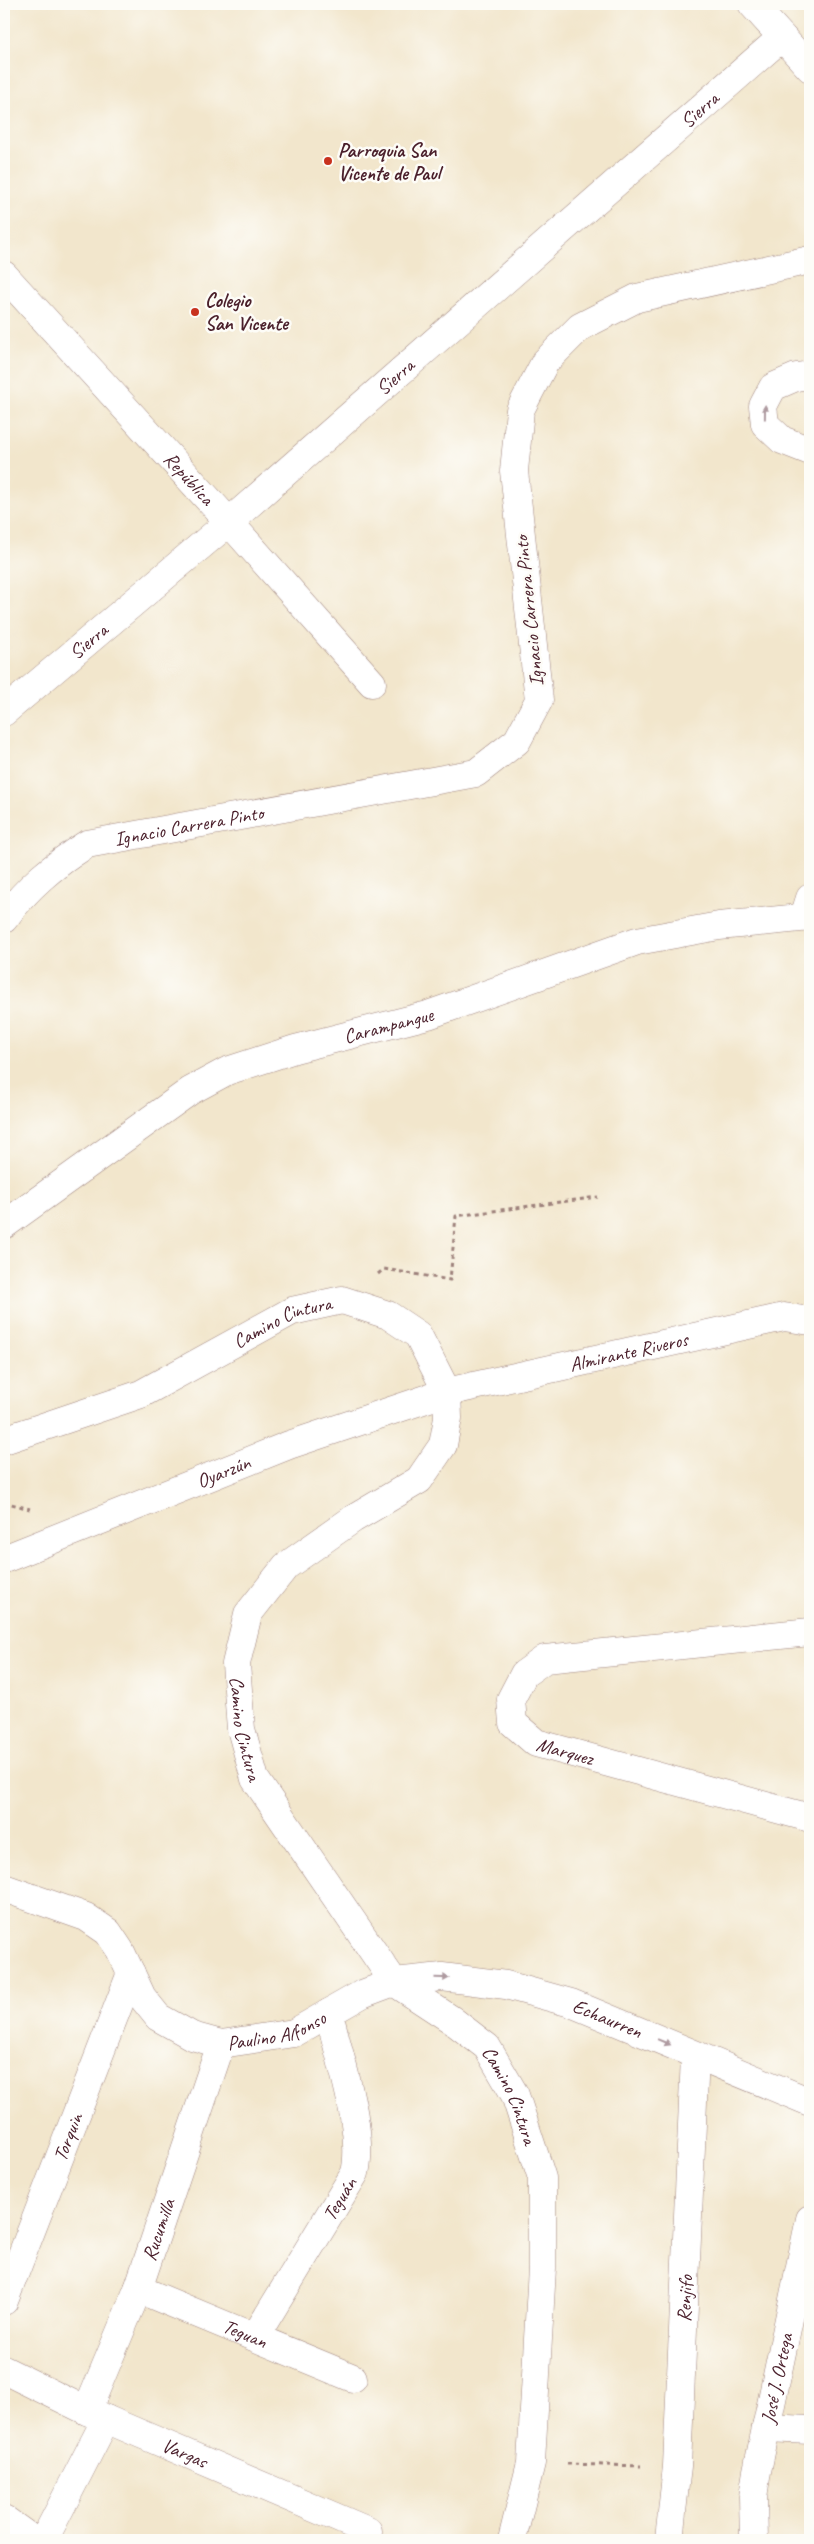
<svg xmlns="http://www.w3.org/2000/svg" width="814" height="2544" viewBox="0 0 814 2544" font-family="Caveat,sans-serif">
<style>
.lines{fill:none;stroke-linecap:round;stroke-linejoin:round}
.street-casing{stroke:#9e827c;stroke-width:29}
.secondary-casing{stroke:#9e827c;stroke-width:29}
.primary-casing{stroke:#9e827c;stroke-width:29}
.path{stroke:#9e827c;stroke-width:3;stroke-dasharray:4 4;stroke-linecap:butt}
.street{stroke:#fff;stroke-width:28}
.secondary{stroke:#fff;stroke-width:28}
.primary{stroke:#fff;stroke-width:28}
.oneway{fill:#ae9aa0}
.poi-dot{fill:#c8321e;stroke:#fdfcf7;stroke-width:2}
.labels{text-anchor:middle;dominant-baseline:central;stroke-width:5;stroke-linejoin:round;paint-order:stroke}
.street-label{font-size:20px;fill:#4a1f2b;stroke:#fdfcf7}
.poi-label{font-size:20px;font-weight:bold;fill:#4a1f2b;stroke:#fdfcf7;text-anchor:start}
</style>
<rect width="100%" height="100%" fill="#fdfcf7"/>
<filter id="ink" filterUnits="userSpaceOnUse"><feTurbulence type="fractalNoise" baseFrequency=".02" numOctaves="2"/><feDisplacementMap in="SourceGraphic" scale="10" xChannelSelector="R" yChannelSelector="G"/><feConvolveMatrix kernelMatrix="1 2 1 2 8 2 1 2 1" color-interpolation-filters="sRGB"/></filter>
<filter id="wash" filterUnits="userSpaceOnUse"><feTurbulence type="fractalNoise" baseFrequency=".0096" numOctaves="4" result="noise"/><feDisplacementMap in="SourceGraphic" scale="20" xChannelSelector="R" yChannelSelector="G"/><feGaussianBlur stdDeviation="1.12" result="paint"/><feColorMatrix in="noise" values="0 0 0 0 0 0 0 0 0 0 0 0 0 0 0 0 0 1.4 0 .05"/><feComposite in="paint" operator="in"/></filter>
<g filter="url(#wash)">
<rect width="100%" height="100%" fill="#f2e6cc"/>
</g>
<g filter="url(#ink)">
<g class="lines">
<g class="street-casing">
<g id="street">
<path id="s1" d="M4,275L229,522L372,683"/>
<path id="s2" d="M4,712L229,522L782,37"/>
<path id="s3" d="M447,1392L784,1317L810,1321"/>
<path id="s4" d="M810,1632L545,1659L524,1674L511,1699L513,1723L536,1743L810,1818"/>
<path id="s5" d="M4,1888L86,1917L108,1932L120,1950L142,1997L158,2017L192,2036L221,2044L294,2033L362,1994L394,1982L442,1977L506,1985L571,2003L810,2102"/>
<path id="s6" d="M138,2289L353,2378"/>
<path id="s7" d="M4,2301L131,1973"/>
<path id="s8" d="M255,2337L355,2173C365,2131 339,2057 329,2013"/>
<path id="s9" d="M4,2370L87,2411L368,2531"/>
<path id="s10" d="M87,2411L138,2289L221,2044"/>
<path d="M766,2428L810,2430"/>
<path d="M4,2519L33,2540"/>
<path d="M44,2540L106,2419"/>
<path id="s11" d="M669,2540L677,2466L695,2056"/>
<path id="s12" d="M754,2540L753,2497L757,2471L810,2219"/>
</g>
</g>
<g class="secondary-casing">
<g id="secondary">
<path d="M810,375L796,377L773,387L763,406L765,424L782,440L810,451"/>
<path d="M804,917L810,898"/>
<path id="s13" d="M4,1440L141,1394L292,1311L342,1300L388,1315L418,1335L447,1392L448,1418L443,1445L419,1480L353,1519L286,1566L248,1614L236,1664L241,1729L255,1779L394,1982L452,2020L487,2047L515,2095L542,2178V2268L531,2463L512,2540"/>
<path id="s14" d="M4,1559L289,1445L447,1392"/>
</g>
</g>
<g class="primary-casing">
<g id="primary">
<path d="M752,4L810,68"/>
<path id="s15" d="M4,919C27,887 54,865 87,844L476,773L517,741L539,700L514,471L520,410L545,362L580,327L637,298L810,260"/>
<path id="s16" d="M4,1225L190,1091L227,1071L295,1049L428,1015L637,941L719,926L810,917"/>
</g>
</g>
<g class="path">
<path d="M378,1274L384,1269L450,1280L456,1216L598,1197"/>
<path d="M4,1502L30,1509"/>
<path d="M567,2464L641,2466"/>
</g>
<use href="#street" class="street"/>
<use href="#secondary" class="secondary"/>
<use href="#primary" class="primary"/>
</g>
<defs><path id="oneway-solid" d="M-6-.8H1V-3.2L6.5 0L1 3.2V.8H-6Z" transform="scale(1.25)"/></defs>
<g class="oneway">
<use href="#oneway-solid" transform="translate(765 412) rotate(-89)"/>
<use href="#oneway-solid" transform="translate(442 1978) rotate(1)"/>
<use href="#oneway-solid" transform="translate(664 2042) rotate(23)"/>
</g>
</g>
<g class="poi-dot">
<circle cx="328" cy="161" r="5"/>
<circle cx="195" cy="312" r="5"/>
</g>
<g class="labels">
<g class="street-label">
<text stroke="none"><textPath href="#s2" startOffset="920">Sierra</textPath></text>
<text stroke="none"><textPath href="#s2" startOffset="515">Sierra</textPath></text>
<text stroke="none"><textPath href="#s1" startOffset="275">República</textPath></text>
<text transform="translate(529 611) rotate(-96)">Ignacio Carrera Pinto</text>
<text stroke="none"><textPath href="#s2" startOffset="110">Sierra</textPath></text>
<text stroke="none"><textPath href="#s15" startOffset="216">Ignacio Carrera Pinto</textPath></text>
<text stroke="none"><textPath href="#s16" startOffset="439">Carampangue</textPath></text>
<text stroke="none"><textPath href="#s13" startOffset="304">Camino Cintura</textPath></text>
<text stroke="none"><textPath href="#s3" startOffset="186">Almirante Riveros</textPath></text>
<text stroke="none"><textPath href="#s14" startOffset="236">Oyarzún</textPath></text>
<text stroke="none"><textPath href="#s13" startOffset="949">Camino Cintura</textPath></text>
<text stroke="none"><textPath href="#s4" startOffset="405">Marquez</textPath></text>
<text stroke="none"><textPath href="#s5" startOffset="688">Echaurren</textPath></text>
<text stroke="none"><textPath href="#s5" startOffset="339">Paulino Alfonso</textPath></text>
<text stroke="none"><textPath href="#s13" startOffset="1414">Camino Cintura</textPath></text>
<text stroke="none"><textPath href="#s7" startOffset="176">Torquin</textPath></text>
<text stroke="none"><textPath href="#s8" startOffset="162">Teguán</textPath></text>
<text stroke="none"><textPath href="#s10" startOffset="195">Rucumilla</textPath></text>
<text stroke="none"><textPath href="#s11" startOffset="242">Renjifo</textPath></text>
<text stroke="none"><textPath href="#s6" startOffset="116">Teguan</textPath></text>
<text stroke="none"><textPath href="#s12" startOffset="164">José J. Ortega</textPath></text>
<text stroke="none"><textPath href="#s9" startOffset="199">Vargas</textPath></text>
</g>
<g class="poi-label">
<text x="338" y="150">Parroquia San<tspan x="338" dy="23">Vicente de Paul</tspan></text>
<text x="205" y="300">Colegio<tspan x="205" dy="23">San Vicente</tspan></text>
</g>
</g>
<rect width="814" height="2544" fill="none" stroke="#fdfcf7" stroke-width="20"/>
</svg>
